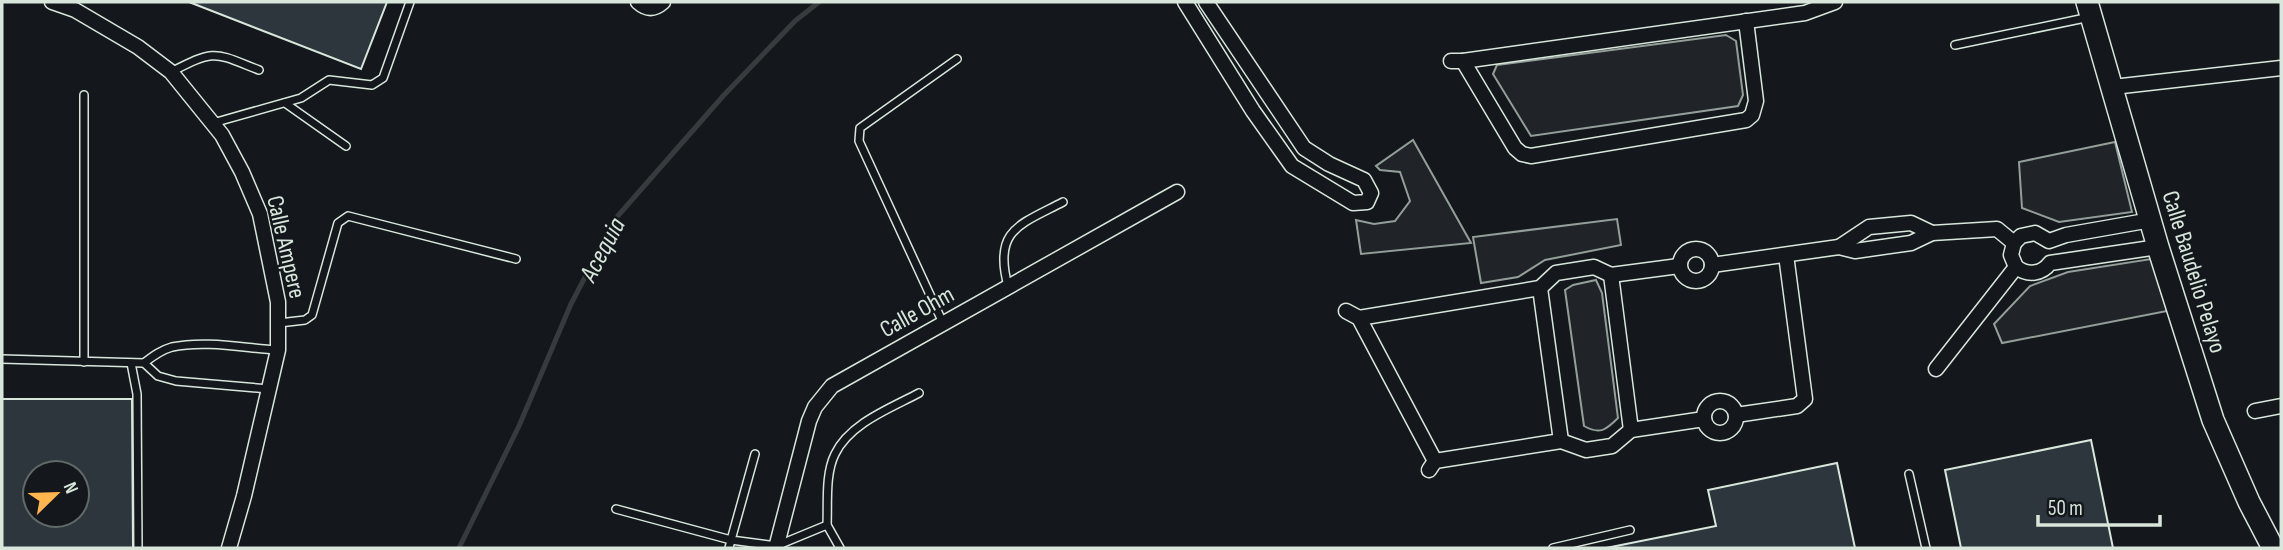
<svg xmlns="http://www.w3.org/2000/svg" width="2283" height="550" viewBox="0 0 2283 550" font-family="'Sofia Sans Condensed',sans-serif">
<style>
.green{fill:#202428;stroke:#939e99;stroke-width:2}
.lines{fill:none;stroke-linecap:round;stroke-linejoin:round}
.stream{stroke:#363b3e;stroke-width:5}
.building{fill:#2c363c;stroke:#d8e6dc;stroke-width:2;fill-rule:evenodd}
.lane-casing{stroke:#d8e6dc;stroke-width:10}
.street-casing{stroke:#d8e6dc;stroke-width:17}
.secondary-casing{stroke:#d8e6dc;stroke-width:24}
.lane{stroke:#14181c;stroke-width:7}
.street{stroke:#14181c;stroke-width:14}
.secondary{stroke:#14181c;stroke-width:21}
.labels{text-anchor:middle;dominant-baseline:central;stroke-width:5;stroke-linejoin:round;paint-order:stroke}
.street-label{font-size:24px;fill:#d8e6dc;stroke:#14181c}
.water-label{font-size:26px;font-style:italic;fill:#d8e6dc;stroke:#14181c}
</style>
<rect width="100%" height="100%" fill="#14181c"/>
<g class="green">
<path d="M1726,35L1736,41L1743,95L1738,106L1531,136L1493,74L1497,65Z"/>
<path d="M1413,140L1471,243L1361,254L1356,220L1374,224L1395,221L1410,201L1400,172L1380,170L1376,166Z"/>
<path d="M2115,142L2132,212L2059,222L2022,208L2019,162Z"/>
<path d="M1617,219L1621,245L1545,260L1518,277L1481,283L1473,237Z"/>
<path d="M2151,259L2167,311L2002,343L1994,324L2030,286L2068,272Z"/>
<path d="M1596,280L1602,293L1618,418C1606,430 1600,435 1584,426L1565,290L1573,285Z"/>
</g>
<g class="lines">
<path class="stream" d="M459,548L519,426L571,304L616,218L724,95L795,21L819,2"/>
</g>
<g class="building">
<path d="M189,2H387L361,69Z"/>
<path d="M2,399H132L133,548H2ZM35,473H77V515H35Z"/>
<path d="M2091,440L2113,548H1961L1945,470Z"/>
<path d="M1837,463L1855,548H1606L1716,526L1708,490Z"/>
</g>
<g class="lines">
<g class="lane-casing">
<g id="lane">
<path d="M1955,45L2090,17"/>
<path d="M171,72C216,49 213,52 259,70"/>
<path d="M84,95V362"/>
<path d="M285,103L346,146"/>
<path d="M213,123L301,98L329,80L372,85L383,78L410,2"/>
<path d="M1008,286C993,230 1019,225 1063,202"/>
<path d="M279,323L305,320L312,315L338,223L348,216L516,259"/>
<path d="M943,323L859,141L860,128L957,59"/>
<path d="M2,359L144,363C153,356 161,350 172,347C205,340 244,348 277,350"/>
<path d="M131,363L137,394L138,548"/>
<path d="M144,363L158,376L176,381L269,389"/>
<path d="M755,454L731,540L776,546L827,525C828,503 825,474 835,454C850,423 891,408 919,393"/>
<path d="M1909,474L1926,548"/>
<path d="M616,509L731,540L729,548"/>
<path d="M827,525L840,548"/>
<path d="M1553,548L1630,530"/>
</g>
</g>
<g class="street-casing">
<g id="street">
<path d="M52,2L75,10L138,47L171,72L222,135L242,172L260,214L278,302V350L244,496L229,548"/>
<path d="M638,2C647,10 654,10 663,2"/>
<path d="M1185,2L1253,111L1292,166L1353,203L1367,202L1371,193L1364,180L1329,164L1304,148L1206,2"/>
<path d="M1451,61H1463L1805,13L1835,2"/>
<path d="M1463,61L1515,148L1522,154L1531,156L1746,120L1752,115L1756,101L1746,21"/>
<path d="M2113,87L2281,68"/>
<path d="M2014,243L2021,236L2035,233L2049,241L2066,235L2151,220"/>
<path d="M1839,247L1869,227L1911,223L1932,233"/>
<circle cx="1696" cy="265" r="16"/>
<path d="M1712,265L1839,247L1855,251L1911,243L1932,233L1997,229L2014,243L2011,255L2016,267"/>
<path d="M2016,267C2028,276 2042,274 2050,263L2158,247"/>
<path d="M1611,275L1631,430"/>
<path d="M1540,288L1561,441"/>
<path d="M1346,311L1359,318L1435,461L1429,470"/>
<path d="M1359,318L1540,288L1556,273L1594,267L1611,275L1679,266"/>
<path d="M1936,369L2016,267"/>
<circle cx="1720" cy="417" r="16"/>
<path d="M2255,411L2281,406"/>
<path d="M1736,415L1797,406L1805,399L1786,255"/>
<path d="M1435,461L1561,441L1586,450L1612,446L1631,430L1704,419"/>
<path d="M776,548L809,421L815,407L832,386L1177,192"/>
</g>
</g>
<g class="secondary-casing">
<path id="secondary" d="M2087,2L2158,247L2213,420L2249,502L2273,548"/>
</g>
<use href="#lane" class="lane"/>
<use href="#street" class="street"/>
<use href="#secondary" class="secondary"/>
</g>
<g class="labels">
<g class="street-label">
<text transform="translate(286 247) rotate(77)">Calle Ampere</text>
<text transform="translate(2194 272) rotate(73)">Calle Baudelio Pelayo</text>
<text transform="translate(917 312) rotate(-29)">Calle Ohm</text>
</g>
<g class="water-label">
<text transform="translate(603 250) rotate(-62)">Acequia</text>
</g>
</g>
<rect width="2283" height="550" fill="none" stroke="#d8e6dc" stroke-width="7"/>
<g transform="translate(56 494) rotate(67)"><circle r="33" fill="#14181c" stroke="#626a69" stroke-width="2"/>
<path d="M0-5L12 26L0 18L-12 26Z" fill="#ffb74d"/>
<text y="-10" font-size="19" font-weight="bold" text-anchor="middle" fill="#d8e6dc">N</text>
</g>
<path d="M2038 515v10h122v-10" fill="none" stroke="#d8e6dc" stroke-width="3.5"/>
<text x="2048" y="515" font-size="21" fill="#d8e6dc" stroke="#14181c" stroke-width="5" paint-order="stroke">50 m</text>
</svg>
